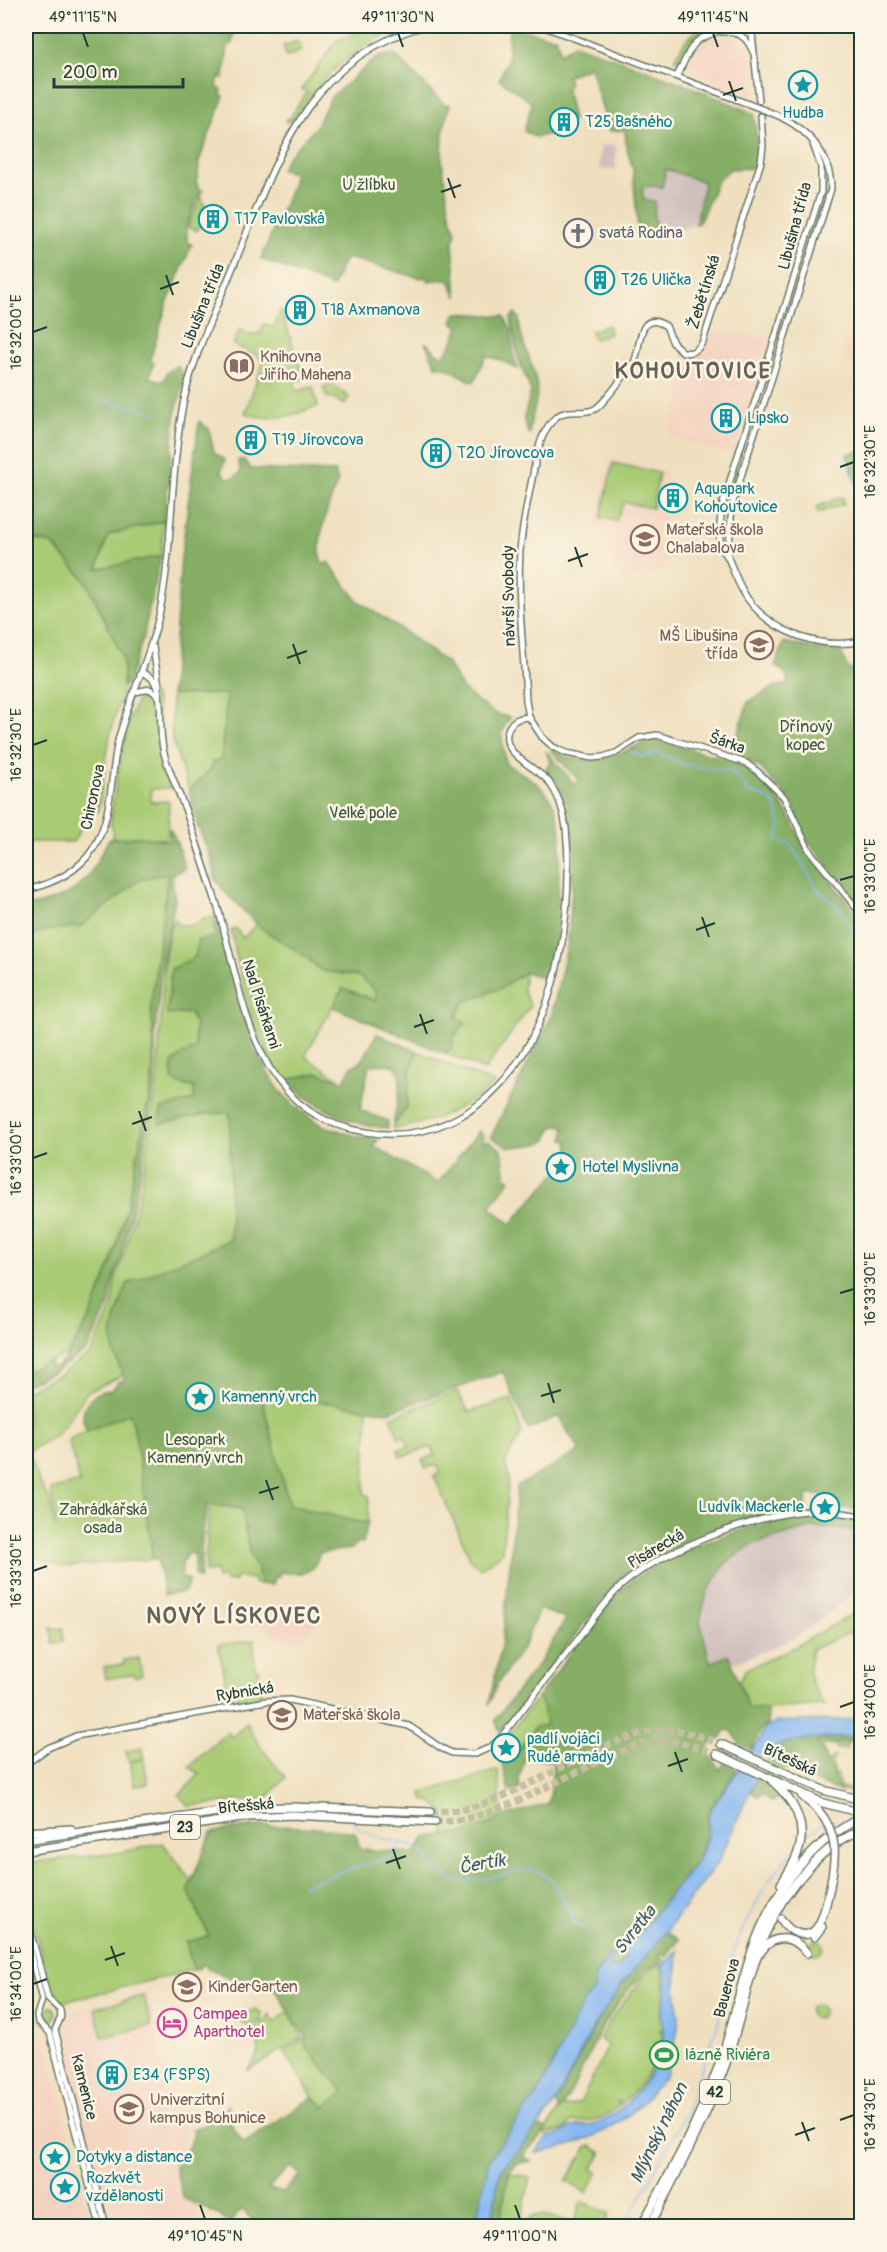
<svg xmlns="http://www.w3.org/2000/svg" width="887" height="2252" viewBox="0 0 887 2252" font-family="Pangolin,sans-serif">
<style>
.built{fill:#f4d3c0}
.industrial{fill:#d0c0bc}
.green{fill:#a9cb73;stroke:#648454;stroke-width:1.5}
.forest{fill:#86af65;stroke:#52764c;stroke-width:1.5;fill-rule:evenodd}
.water{fill:#86b7f2;stroke:#527a93;stroke-width:1.5;fill-rule:evenodd}
.pier{fill:#efdfbe}
.lines{fill:none;stroke-linecap:round;stroke-linejoin:round}
.stream{stroke:#86b7f2;stroke-width:1.5}
.highway-tunnel{stroke:#c5bfa2;stroke-width:7;stroke-dasharray:7 3.5;stroke-linecap:butt}
.secondary-casing{stroke:#687664;stroke-width:8}
.highway-casing{stroke:#687664;stroke-width:10}
.secondary{stroke:#fff;stroke-width:5}
.highway{stroke:#fff;stroke-width:7}
.secondary-bridge-casing{stroke:#687664;stroke-width:8;stroke-linecap:butt}
.highway-bridge-casing{stroke:#687664;stroke-width:10;stroke-linecap:butt}
.secondary-bridge{stroke:#fff;stroke-width:5}
.highway-bridge{stroke:#fff;stroke-width:7}
.ticks{fill:none;stroke:#1f3d34;stroke-width:2}
.labels{text-anchor:middle;dominant-baseline:central;stroke-width:5;stroke-linejoin:round;paint-order:stroke}
.shield{fill:#fcf5e5;stroke:#617469;stroke-width:1.5}
.shield-label{font-size:15px;font-weight:bold;fill:#1f3d34}
.culture-label{font-size:16px;fill:#0d838f;stroke:#fcf5e5;text-anchor:start}
.park-label{font-size:16px;fill:#3b5941;stroke:#fcf5e5}
.street-label{font-size:16px;fill:#1f3d34;stroke:#fcf5e5}
.worship-label{font-size:16px;fill:#5b616d;stroke:#fcf5e5;text-anchor:start}
.education-label{font-size:16px;fill:#785e54;stroke:#fcf5e5;text-anchor:start}
.hotel-label{font-size:16px;fill:#b23c85;stroke:#fcf5e5;text-anchor:start}
.leisure-label{font-size:16px;fill:#27864d;stroke:#fcf5e5;text-anchor:start}
.water-label{font-size:18px;font-style:italic;fill:#395c64;stroke:#fcf5e5}
.district-label{font-size:22px;font-weight:bold;letter-spacing:1.5px;fill:#666258;stroke:#fcf5e5}
.neatline{fill:none;stroke:#1f3d34;stroke-width:2}
.ticks-label{font-size:15px;text-anchor:middle;fill:#1f3d34}
</style>
<rect width="100%" height="100%" fill="#fcf5e5"/>
<filter id="ink" filterUnits="userSpaceOnUse"><feTurbulence type="fractalNoise" baseFrequency=".0167" numOctaves="2"/><feDisplacementMap in="SourceGraphic" scale="12" xChannelSelector="R" yChannelSelector="G"/><feConvolveMatrix kernelMatrix="1 2 1 2 8 2 1 2 1" color-interpolation-filters="sRGB"/></filter>
<filter id="wash" filterUnits="userSpaceOnUse"><feTurbulence type="fractalNoise" baseFrequency=".008" numOctaves="4" result="noise"/><feDisplacementMap in="SourceGraphic" scale="24" xChannelSelector="R" yChannelSelector="G"/><feGaussianBlur stdDeviation="1.35" result="paint"/><feColorMatrix in="noise" values="0 0 0 0 0 0 0 0 0 0 0 0 0 0 0 0 0 1.4 0 .05"/><feComposite in="paint" operator="in"/></filter>
<g filter="url(#wash)">
<rect width="100%" height="100%" fill="#efdfbe"/>
<g class="built">
<path d="M717,34L731,35L750,51L755,98L686,72L697,47L704,39Z"/>
<path d="M709,331L772,339L737,450L733,452H724L668,437L682,387L681,353L695,354L703,346Z"/>
<path d="M861,336V363L857,365L846,361L845,340H853V337Z"/>
<path d="M609,459L666,472L659,503L668,529L649,535L653,546L661,543L663,547L681,541L685,552L667,559L669,568L619,585L597,522Z"/>
<path d="M264,1617L308,1618L317,1623L308,1628L305,1640L270,1636V1630L264,1629Z"/>
<path d="M26,1966L34,1999L30,2006L26,2008Z"/>
<path d="M144,1993L148,1995L159,2040V2047L183,2136V2144L170,2161L180,2197L199,2207L198,2226H113L62,2029L72,2012Z"/>
<path d="M31,2025L44,2035L93,2226H26V2027Z"/>
</g>
<g class="industrial">
<path d="M616,145V170L599,169L600,146Z"/>
<path d="M666,169L704,182L696,224L682,229L658,230L654,218L655,201L644,200L642,188L646,186Z"/>
<path d="M813,1527L861,1531V1590L853,1594L794,1639L732,1664L729,1655L710,1663L700,1620L707,1592L724,1565L751,1545Z"/>
</g>
<g class="green">
<path d="M374,26H386L389,32C344,56 320,79 292,121L286,122V118L289,119L307,92L302,89L336,41Z"/>
<path d="M709,26H727C702,34 693,32 680,58L675,59C683,42 691,31 709,26Z"/>
<path d="M299,41L302,51L286,57L283,46Z"/>
<path d="M824,170H827L828,193L807,256L805,253L824,191Z"/>
<path d="M202,199L205,207L197,231L188,227L199,200Z"/>
<path d="M799,273L802,274L782,338L780,339L778,337Z"/>
<path d="M281,309L304,379L294,382L297,391L313,387L318,406C292,416 272,423 245,413L263,362L257,355L233,345L239,330L255,336L257,333L260,334L264,324L274,328Z"/>
<path d="M608,325L610,334L594,339L591,331Z"/>
<path d="M332,384L349,397L344,405L332,397L327,398L323,387Z"/>
<path d="M613,463L659,473L652,508L624,502L616,521L601,518Z"/>
<path d="M736,469L738,470L727,523L726,552C718,524 728,496 736,469Z"/>
<path d="M842,497L844,504L818,513L816,507Z"/>
<path d="M164,521L161,556L97,570L108,535Z"/>
<path d="M32,540L52,544L86,581L123,658V688L110,735L98,812L90,813L73,842H26V554Z"/>
<path d="M144,693L152,694L156,700L161,762L170,788L151,789V802L169,801L168,833L165,839L140,837L113,838L112,826L110,824C114,799 124,706 144,693Z"/>
<path d="M227,694L221,759L189,791L172,738L171,695Z"/>
<path d="M168,873L151,1005L154,1043L152,1082L127,1207L112,1261L91,1315L67,1356L64,1355C51,1362 38,1365 26,1372V938L44,931L81,926L141,879Z"/>
<path d="M211,917L216,918L215,937L195,957L171,970L167,1015L190,1013L191,1018L195,1023V1049L183,1054V1085L195,1087L194,1100L161,1109L206,1114L230,1113V1240L128,1284L117,1360L123,1375L87,1392L66,1423L55,1436L26,1453V1390L59,1375L91,1353L112,1307L115,1280L125,1252L141,1187L156,1090L165,955L171,925L175,919L178,925H193L201,921L203,918Z"/>
<path d="M257,924L305,956L322,971L359,976L375,991L377,1001L343,988L305,1056L344,1082L318,1073L285,1080C254,1049 240,973 231,930L235,928L243,938Z"/>
<path d="M525,972L523,990L530,1006L485,1070L444,1053L453,1048V1038L466,1023L456,1018L464,1002L501,988Z"/>
<path d="M417,1051L495,1084C463,1109 433,1123 393,1129V1125L406,1109L411,1068Z"/>
<path d="M260,1391L368,1409L364,1494L369,1495L368,1522H358L289,1505Z"/>
<path d="M457,1391L469,1412L511,1399L522,1433L505,1462L509,1478L502,1553L480,1569L470,1558L434,1476L440,1473L437,1465L426,1468L422,1460L435,1455L431,1447L400,1457L398,1450L409,1446L404,1435L399,1438L391,1417Z"/>
<path d="M130,1413L136,1439L153,1559L62,1567L26,1553V1457L30,1456L40,1484L50,1501L54,1525L56,1526L51,1490L80,1482L68,1440L97,1426Z"/>
<path d="M212,1504L242,1509L249,1551L259,1575L260,1584L254,1583V1579L237,1577L234,1581L226,1582L224,1578L217,1579L216,1571L205,1572L209,1507Z"/>
<path d="M861,1609V1628L812,1649C806,1675 809,1684 825,1705L767,1709L748,1708L739,1681L746,1669L795,1647Z"/>
<path d="M51,1628H63V1642L53,1643Z"/>
<path d="M254,1640L255,1669L259,1670L262,1698L230,1703L218,1645Z"/>
<path d="M139,1658L142,1675L135,1677L134,1674L106,1679L104,1667L124,1664V1660Z"/>
<path d="M538,1697L541,1701L546,1725L535,1727L520,1748H513L504,1740Z"/>
<path d="M247,1723C258,1744 270,1761 286,1777L267,1798L189,1806L179,1795L200,1774L189,1767L227,1732L232,1737Z"/>
<path d="M848,1741L846,1749H837V1745H822L826,1761H832V1757H837L832,1758L833,1774H838L840,1788L859,1789L861,1794L840,1790L817,1742Z"/>
<path d="M142,1748L144,1758L128,1761L126,1751Z"/>
<path d="M144,1759L148,1784L134,1786L130,1762Z"/>
<path d="M498,1770L502,1817C485,1828 465,1834 445,1835L444,1825H442L440,1808L430,1801H424L422,1793Z"/>
<path d="M163,1843L192,1881L188,1890L209,1936L192,1964L193,1970L64,2002L52,1993L38,1942L26,1893V1863L118,1853Z"/>
<circle cx="816" cy="1947" r="7"/>
<path d="M623,1953L626,1956L624,1961L617,1968H609L608,1964L613,1957Z"/>
<path d="M662,1964L665,1997L661,2015L663,2030H659L662,2033V2038C654,2067 644,2084 621,2104L618,2101L617,2103L619,2105C605,2119 590,2122 571,2122L566,2129L542,2135L561,2108L580,2103L608,2046L600,2039L609,2022L643,1977L650,1970Z"/>
<path d="M144,1996L151,2026L102,2037L95,2008Z"/>
<circle cx="816" cy="2011" r="7"/>
<path d="M46,2007H52L56,2011L55,2017L51,2024H45L42,2019Z"/>
<path d="M254,2009L262,2014L260,2022L251,2026L243,2024L241,2020L242,2015Z"/>
<path d="M289,2011L302,2038L247,2071C259,2057 261,2046 255,2028L261,2025L270,2014L271,2019L275,2022Z"/>
<path d="M306,2038L305,2046L345,2092L325,2108L313,2097L284,2052Z"/>
<path d="M591,2146L602,2153L592,2169L598,2172L586,2193L566,2181L587,2147Z"/>
<path d="M509,2173L530,2178L521,2221L500,2217Z"/>
<path d="M581,2202L609,2213L606,2226H592V2224L575,2219Z"/>
<path d="M544,2215L583,2226H521L533,2216Z"/>
</g>
<g class="forest">
<path d="M26,26H235L232,44L228,45L224,78L219,77L217,87L222,90L221,95L224,96L199,161L198,177L196,180L199,190H203L200,193L202,197L197,198L186,227L188,243L192,244L167,304L150,360L154,363L149,377L163,382L167,373L177,365L185,377L176,411L164,521L108,535L97,569L161,556L143,638L129,680L123,688V658L86,581L52,544L26,539Z"/>
<path d="M509,27L556,38L561,53L574,44C635,65 696,87 754,114L757,139L756,168L730,169L717,181L700,221L696,224L704,182L666,169L662,187L647,186L642,188L644,200L655,201L654,218L658,230H666V232H638L633,170L626,145L625,130L609,131L590,67L567,76L569,83L565,91L567,92L573,120L555,133L535,137L524,131L532,103L499,79L508,60Z"/>
<path d="M394,54L445,105L450,104L443,132L442,160L449,209L456,233L453,243L457,297L448,279L427,281V277L420,278L348,258L343,262L333,287L261,259L293,183L294,173L281,170L286,159L315,128L331,97L378,57Z"/>
<path d="M456,313L504,316L511,330L514,358L518,369L500,360L486,356L474,382C462,378 448,365 436,366L425,342L434,349L433,351L443,356L452,344L459,327L452,321Z"/>
<path d="M515,313L519,318C519,343 535,364 537,387C538,404 529,419 530,433L528,434L524,418L531,391L518,358L511,318Z"/>
<path d="M199,421L209,429L214,452L225,460L221,471L227,478H233L241,472L238,460H244L251,469L335,472L338,481C330,500 314,543 322,563L326,564L328,562L358,601L405,632L448,664L462,688L476,700L494,713L511,718C496,730 504,747 506,764C539,783 555,792 561,832L556,943L544,978L525,972L501,988L464,1002L456,1018L466,1023L453,1038V1048L444,1053L333,1007L343,988L376,1001L375,991L359,976L322,971L305,956L262,929L226,893L216,880L211,858L198,827L189,791L212,768L211,763L221,759L227,694L171,695L181,558Z"/>
<path d="M861,451H862L861,497L847,454Z"/>
<path d="M784,642L822,650L841,651L848,669L861,672V906L806,839L792,803L761,768L732,752L748,702L774,687L789,684L785,672L775,666Z"/>
<path d="M651,739L737,762L765,784L788,813L808,852L861,918V1510L830,1507L829,1495H807L805,1508L732,1524L697,1537L645,1563L610,1590L500,1732L495,1720L542,1659L566,1619L539,1609L524,1646L498,1683L489,1705L503,1637L517,1486L580,1451L558,1416L528,1430L503,1372L388,1412L260,1392L289,1505L358,1522H368L363,1543L357,1542L352,1549L320,1553C313,1577 301,1574 279,1572V1577H274L272,1585L260,1584L259,1575L249,1551L242,1509L207,1504L202,1540L200,1579L194,1575L195,1562L194,1553L187,1554L182,1564V1578L190,1580L184,1592L164,1595L157,1558L153,1559L136,1439L130,1413L87,1431C76,1411 90,1390 112,1390L118,1382L124,1380C122,1369 115,1359 113,1348C109,1327 121,1304 127,1284L230,1240V1113L206,1114L159,1124L161,1109L194,1100V1087L183,1085L172,1080V1063L183,1054L195,1049V1024L190,1013L167,1015L171,969L195,957L198,940L215,937L216,931L213,927L216,918L254,1050L279,1090L296,1107L321,1125L349,1134L378,1140L373,1146L438,1183L479,1131L484,1137L483,1142L489,1141L502,1150L506,1176L510,1180L490,1207L511,1224L553,1176L573,1168L568,1142L564,1139L565,1129L561,1125L552,1127L547,1140L539,1144L513,1147H508L491,1137L551,1017L568,943L572,887L569,825L561,795L549,778L546,768L551,764L546,751L575,785L579,781L550,749C590,771 614,756 651,739Z"/>
<path d="M170,830L175,838L185,868L172,875L175,900L165,947L160,980L155,1035L154,1086L139,1179L121,1258L113,1280L109,1305L87,1350L56,1371L26,1384V1372L40,1364L51,1362V1367H57L67,1356L91,1315L112,1261L127,1207L152,1082L154,1043L151,1005L168,874L141,879L81,926L44,931L26,938V907C48,903 74,896 88,876C96,865 102,851 109,839L140,837L169,841Z"/>
<path d="M377,1034L417,1051L411,1068L406,1109L393,1125C395,1113 407,1071 393,1065C387,1063 375,1065 369,1065L360,1110L388,1121V1128C347,1126 314,1106 285,1080L318,1073L344,1081L351,1067L362,1061Z"/>
<path d="M829,1515L861,1521V1531L813,1527L751,1545L724,1565L707,1592L700,1620L710,1663L729,1655L748,1708L767,1709L768,1724L763,1726L751,1750L740,1744L732,1731L726,1730L721,1738L709,1745L707,1752L720,1770L724,1763L737,1770L708,1812L707,1832L702,1848L694,1865L635,1939L609,1954L595,1976L594,1990L583,2004L540,2090L489,2160L478,2212V2226H258L242,2209L230,2223L219,2215L183,2198L174,2165C186,2153 191,2146 193,2129L221,2119L228,2106L233,2129L244,2143L313,2097L325,2107L344,2092L305,2046L306,2038L275,1989L228,1977L206,1967L205,1964L200,1965V1968L193,1970L186,1942L209,1936L188,1890L211,1833C259,1822 308,1826 355,1832L360,1849L415,1853L425,1837L461,1834L492,1823L502,1817L548,1804L551,1791L553,1762L534,1759L527,1755L519,1777L520,1789L509,1792L502,1762L513,1748H520L535,1727L546,1725L541,1701L538,1697C564,1663 588,1626 617,1595C657,1550 769,1516 829,1515ZM291,2166L300,2175L283,2192L271,2189L269,2187Z"/>
<path d="M861,1736V1740L839,1743L817,1742L841,1792L785,1768L773,1785L782,1794L772,1802L762,1793L758,1797L750,1791L774,1749L782,1743L816,1738L838,1739Z"/>
<path d="M666,1932L679,1940L666,1956L660,1952L658,1955L664,1960L647,1969L627,1991L603,2025L570,2094L559,2111L556,2103L601,2015L622,1984Z"/>
<path d="M538,2127L547,2129L523,2156L531,2161L516,2164L509,2173L500,2221L509,2226H494L493,2216L498,2179L503,2167Z"/>
</g>
<g class="water">
<path d="M861,1719V1736L816,1738L782,1743L774,1749L750,1791L718,1862L666,1932L622,1984L591,2031L557,2100L538,2127L503,2167L498,2179L493,2216L494,2226H478V2212L489,2160L540,2090L583,2004L594,1990L595,1976L610,1954L635,1939L694,1865L704,1848L708,1831L709,1812L760,1739L765,1727L776,1722ZM623,1953L625,1956L624,1961L617,1968H610L608,1964L613,1957Z"/>
<path d="M678,1950L676,1986L679,2020L676,2039L668,2063C669,2073 662,2080 656,2087C626,2125 584,2146 536,2153L547,2137C558,2137 566,2129 576,2126C580,2125 585,2126 590,2125C626,2114 658,2073 663,2037C664,2028 661,2021 662,2014C664,1999 669,1979 663,1965Z"/>
</g>
<path class="pier" d="M748,1751L771,1761L760,1779L736,1768Z"/>
<g class="lines">
<g class="stream">
<path d="M101,400L156,413"/>
<path d="M846,455L862,502"/>
<path d="M631,752L643,757L657,753L686,765L727,770L734,773L748,791L767,798L775,805L781,827L777,837L781,842L790,843L818,890L841,910L855,936L862,939"/>
<path d="M341,1800L345,1807"/>
<path d="M353,1821L361,1830L384,1839L411,1845L425,1854L434,1867L446,1874L453,1882C462,1880 471,1881 480,1880C502,1876 533,1860 551,1880C560,1890 563,1907 573,1915L574,1923L585,1928"/>
<path d="M810,1833L823,1823"/>
<path d="M302,1886L343,1871L390,1858L397,1847L403,1843"/>
<path d="M452,2224L464,2226"/>
<path d="M625,2226L685,2114L718,2024L732,1956L744,1926L766,1885L792,1851"/>
</g>
</g>
</g>
<g filter="url(#ink)">
<g class="lines">
<g class="highway-tunnel">
<path d="M430,1812C445,1811 461,1811 475,1806C524,1792 566,1761 614,1743C629,1737 646,1730 663,1730C683,1729 702,1737 721,1744"/>
<path d="M435,1822C500,1821 555,1778 615,1755C630,1748 646,1741 663,1741C682,1741 700,1748 717,1754"/>
</g>
<g class="secondary-casing">
<g id="secondary">
<path d="M542,26L746,103"/>
<path d="M722,32C738,31 747,37 753,52"/>
<path d="M752,34L759,100"/>
<path d="M752,34L755,26"/>
<path d="M677,76C697,35 691,42 732,26"/>
<path d="M761,116L763,146L761,162L703,341C698,350 693,354 683,352L673,343L666,326C635,307 642,352 633,364C626,373 604,404 595,409C581,416 565,406 553,420C539,435 536,459 532,479C527,503 522,527 520,551C517,601 524,651 526,701L529,717L542,737L553,747L566,753L592,758L603,757L616,753L639,738L657,735L746,763L758,772L784,797L809,850L862,915"/>
<path d="M813,144L821,167V192L723,503C721,517 717,534 722,548C724,553 728,556 729,560C734,573 739,586 747,598C772,633 820,650 862,641"/>
<path d="M728,558L732,505L831,189C831,150 802,124 767,111"/>
<path d="M153,647L159,685"/>
<path d="M142,672L152,678L158,688C163,709 158,731 164,753C169,772 178,790 185,809C196,840 206,871 216,902C244,992 249,1115 366,1132C396,1137 424,1134 451,1121C551,1074 576,927 566,828C564,812 559,796 549,782C537,767 499,754 508,730C512,719 519,718 529,717"/>
<path d="M135,692L150,689L159,697"/>
<path d="M26,890C52,884 78,872 93,849C113,817 110,777 118,741C129,697 151,656 160,611C173,545 170,477 182,410C190,364 211,320 229,277C273,171 301,59 425,26"/>
<path d="M26,1764L48,1748L76,1736L266,1701L290,1700L409,1726L441,1748L452,1753L475,1754L489,1748L499,1740C525,1706 552,1672 578,1639C590,1623 602,1606 615,1592C649,1554 756,1514 807,1511C826,1510 843,1513 862,1516"/>
<path d="M26,1914L48,1999L60,2010L61,2017L55,2030L106,2226"/>
<path d="M26,1936L42,2000L37,2015L38,2021L50,2033L100,2226"/>
</g>
</g>
<g class="highway-casing">
<g id="highway">
<path d="M721,1744L823,1790L862,1800"/>
<path d="M717,1754L823,1803L862,1813"/>
<path d="M772,1781C794,1800 809,1826 797,1855C793,1866 787,1874 781,1884"/>
<path d="M802,1796L818,1810"/>
<path d="M26,1832L71,1829"/>
<path d="M26,1840L246,1808L291,1807L430,1812"/>
<path d="M26,1851L248,1817L292,1815L435,1822"/>
<path d="M781,1919C789,1933 810,1943 819,1924C825,1913 827,1899 830,1887"/>
<path d="M814,1937L822,1927"/>
<path d="M760,1953C773,1933 793,1935 807,1953"/>
<path d="M641,2226C669,2175 697,2125 717,2070C731,2035 737,1997 749,1960C767,1901 805,1845 862,1817"/>
<path d="M650,2226C675,2176 702,2127 722,2074C751,2000 748,1932 807,1870C822,1853 840,1838 862,1830"/>
</g>
</g>
<use href="#secondary" class="secondary"/>
<use href="#highway" class="highway"/>
<g class="secondary-bridge-casing">
<path id="secondary-bridge" d="M746,103L767,111"/>
</g>
<g class="highway-bridge-casing">
<path id="highway-bridge" d="M818,1810C839,1834 836,1858 830,1887"/>
</g>
<use href="#secondary-bridge" class="secondary-bridge"/>
<use href="#highway-bridge" class="highway-bridge"/>
</g>
</g>
<path class="ticks" d="M83,33L88,47M398,33L403,47M713,33L718,47M729,81L736,101M723,95L743,88M448,178L455,198M441,192L461,185M166,275L173,295M160,289L179,282M33,332L47,327M840,467L854,462M575,547L582,567M568,561L588,554M293,644L300,664M287,658L307,651M33,745L47,740M840,880L854,876M702,917L709,937M696,930L715,923M420,1014L427,1034M414,1027L434,1020M139,1111L146,1131M132,1124L152,1117M33,1158L47,1153M840,1293L854,1289M548,1383L554,1403M541,1396L561,1390M266,1480L273,1500M259,1493L279,1487M33,1571L47,1566M840,1707L854,1702M675,1752L682,1772M668,1766L688,1759M393,1849L400,1869M386,1863L406,1856M111,1946L118,1966M105,1960L125,1953M33,1984L47,1979M840,2120L854,2115M802,2122L809,2141M795,2135L815,2128M200,2205L205,2219M515,2205L520,2219"/>
<defs>
<g id="sight-ring" transform="scale(1.5)"><circle r="9.5" fill="#fcf5e5" stroke="#0f9aa8" stroke-width="1.5"/><path d="M0-6L1.8-2.2L6-1.7L2.9 1.2L3.7 5.4L0 3.3L-3.7 5.4L-2.9 1.2L-6-1.7L-1.8-2.2Z" fill="#0f9aa8"/></g>
<g id="building-ring" transform="scale(1.5)"><circle r="9.5" fill="#fcf5e5" stroke="#0f9aa8" stroke-width="1.5"/><path d="M-4-6H4V6H1V3H-1V6H-4ZM-2.5-4.3h1.7v1.8h-1.7ZM.8-4.3h1.7v1.8H.8ZM-2.5-1h1.7V.8h-1.7ZM.8-1h1.7V.8H.8Z" fill="#0f9aa8"/></g>
<g id="church-ring" transform="scale(1.5)"><circle r="9.5" fill="#fcf5e5" stroke="#6b7280" stroke-width="1.5"/><path d="M-1.2-6h2.4v3.5h3.3v2.4h-3.3V6h-2.4V-.1h-3.3v-2.4h3.3Z" fill="#6b7280"/></g>
<g id="library-ring" transform="scale(1.5)"><circle r="9.5" fill="#fcf5e5" stroke="#8d6e63" stroke-width="1.5"/><path d="M-6-4Q-3-5.5-.7-3.5V5Q-3 3-6 4ZM6-4Q3-5.5 .7-3.5V5Q3 3 6 4Z" fill="#8d6e63"/></g>
<g id="school-ring" transform="scale(1.5)"><circle r="9.5" fill="#fcf5e5" stroke="#8d6e63" stroke-width="1.5"/><path d="M0-5L7-2L0 1L-7-2ZM-4 1L0 2.5L4 1V4Q0 6-4 4Z" fill="#8d6e63"/></g>
<g id="hotel-ring" transform="scale(1.5)"><circle r="9.5" fill="#fcf5e5" stroke="#d1479c" stroke-width="1.5"/><path d="M-6-4.5h1.5V1H6V5H4.5V3h-9V5H-6ZM-4 0a1.8 1.8 0 1 1 3.6 0ZM.5 0V-2.5h3Q6-2.5 6 0Z" fill="#d1479c"/></g>
<g id="stadium-ring" transform="scale(1.5)"><circle r="9.5" fill="#fcf5e5" stroke="#2e9e5b" stroke-width="1.5"/><path d="M0-5a6.5 5 0 1 0 0 10a6.5 5 0 1 0 0-10ZM-3.5-1.8h7v3.6h-7Z" fill="#2e9e5b"/></g>
<g id="university-ring" transform="scale(1.5)"><circle r="9.5" fill="#fcf5e5" stroke="#8d6e63" stroke-width="1.5"/><path d="M0-5L7-2L0 1L-7-2ZM-4 1L0 2.5L4 1V4Q0 6-4 4Z" fill="#8d6e63"/></g>
</defs>
<g fill-rule="evenodd">
<use href="#sight-ring" x="803" y="85"/>
<use href="#building-ring" x="564" y="122"/>
<use href="#building-ring" x="213" y="219"/>
<use href="#church-ring" x="578" y="233"/>
<use href="#building-ring" x="600" y="280"/>
<use href="#building-ring" x="300" y="310"/>
<use href="#library-ring" x="239" y="366"/>
<use href="#building-ring" x="726" y="418"/>
<use href="#building-ring" x="251" y="440"/>
<use href="#building-ring" x="436" y="453"/>
<use href="#building-ring" x="673" y="498"/>
<use href="#school-ring" x="645" y="539"/>
<use href="#school-ring" x="759" y="645"/>
<use href="#sight-ring" x="561" y="1167"/>
<use href="#sight-ring" x="200" y="1397"/>
<use href="#sight-ring" x="825" y="1507"/>
<use href="#school-ring" x="282" y="1715"/>
<use href="#sight-ring" x="506" y="1748"/>
<use href="#school-ring" x="187" y="1987"/>
<use href="#hotel-ring" x="172" y="2023"/>
<use href="#stadium-ring" x="664" y="2055"/>
<use href="#building-ring" x="112" y="2075"/>
<use href="#university-ring" x="129" y="2109"/>
<use href="#sight-ring" x="55" y="2157"/>
<use href="#sight-ring" x="65" y="2187"/>
</g>
<g class="labels">
<g class="shield">
<rect x="170" y="1815" width="30" height="24" rx="4.5"/>
<rect x="700" y="2080" width="30" height="24" rx="4.5"/>
</g>
<g class="shield-label">
<text x="185" y="1827">23</text>
<text x="715" y="2092">42</text>
</g>
<g class="culture-label">
<text x="803" y="113" text-anchor="middle">Hudba</text>
<text x="585" y="122">T25 Bašného</text>
<text x="234" y="219">T17 Pavlovská</text>
<text x="621" y="280">T26 Ulička</text>
<text x="321" y="310">T18 Axmanova</text>
<text x="747" y="418">Lipsko</text>
<text x="272" y="440">T19 Jírovcova</text>
<text x="457" y="453">T20 Jírovcova</text>
<text x="694" y="489">Aquapark<tspan x="694" dy="18">Kohoutovice</tspan></text>
<text x="582" y="1167">Hotel Myslivna</text>
<text x="221" y="1397">Kamenný vrch</text>
<text x="804" y="1507" text-anchor="end">Ludvík Mackerle</text>
<text x="527" y="1739">padlí vojáci<tspan x="527" dy="18">Rudé armády</tspan></text>
<text x="133" y="2075">E34 (FSPS)</text>
<text x="76" y="2157">Dotyky a distance</text>
<text x="86" y="2178">Rozkvět<tspan x="86" dy="18">vzdělanosti</tspan></text>
</g>
<g class="park-label">
<text x="369" y="185">U žlíbku</text>
<text x="806" y="727">Dřínový<tspan x="806" dy="18">kopec</tspan></text>
<text x="363" y="813">Velké pole</text>
<text x="195" y="1440">Lesopark<tspan x="195" dy="18">Kamenný vrch</tspan></text>
<text x="103" y="1510">Zahrádkářská<tspan x="103" dy="18">osada</tspan></text>
</g>
<g class="street-label">
<text transform="translate(795 226) rotate(-75)">Libušina třída</text>
<text transform="translate(704 292) rotate(-73)">Žebětínská</text>
<text transform="translate(203 306) rotate(-68)">Libušina třída</text>
<text transform="translate(509 596) rotate(-91)">návrší Svobody</text>
<text transform="translate(727 743) rotate(19)">Šárka</text>
<text transform="translate(93 797) rotate(-78)">Chironova</text>
<text transform="translate(261 1004) rotate(72)">Nad Pisárkami</text>
<text transform="translate(656 1549) rotate(-30)">Pisárecká</text>
<text transform="translate(245 1692) rotate(-9)">Rybnická</text>
<text transform="translate(790 1760) rotate(25)">Bítešská</text>
<text transform="translate(246 1806) rotate(-5)">Bítešská</text>
<text transform="translate(727 1988) rotate(-75)">Bauerova</text>
<text transform="translate(84 2087) rotate(76)">Kamenice</text>
</g>
<g class="worship-label">
<text x="599" y="233">svatá Rodina</text>
</g>
<g class="education-label">
<text x="260" y="357">Knihovna<tspan x="260" dy="18">Jiřího Mahena</tspan></text>
<text x="666" y="530">Mateřská škola<tspan x="666" dy="18">Chalabalova</tspan></text>
<text x="738" y="636" text-anchor="end">MŠ Libušina<tspan x="738" dy="18">třída</tspan></text>
<text x="303" y="1715">Mateřská škola</text>
<text x="208" y="1987">KinderGarten</text>
<text x="150" y="2100">Univerzitní<tspan x="150" dy="18">kampus Bohunice</tspan></text>
</g>
<g class="hotel-label">
<text x="193" y="2014">Campea<tspan x="193" dy="18">Aparthotel</tspan></text>
</g>
<g class="leisure-label">
<text x="685" y="2055">lázně Riviéra</text>
</g>
<g class="water-label">
<text transform="translate(482 1864) rotate(-10)">Čertík</text>
<text transform="translate(635 1930) rotate(-52)">Svratka</text>
<text transform="translate(659 2133) rotate(-64)">Mlýnský náhon</text>
</g>
<g class="district-label">
<text x="693" y="371">KOHOUTOVICE</text>
<text x="234" y="1616">NOVÝ LÍSKOVEC</text>
</g>
</g>
<rect width="887" height="2252" fill="none" stroke="#fcf5e5" stroke-width="66"/>
<path d="M54 78v9h129v-9" fill="none" stroke="#1f3d34" stroke-width="3"/>
<text x="63" y="78" font-size="18" fill="#1f3d34" stroke="#fcf5e5" stroke-width="4.5" paint-order="stroke">200 m</text>
<rect x="33" y="33" width="821" height="2186" class="neatline"/>
<g class="ticks-label">
<text x="83" y="22">49°11'15"N</text>
<text x="398" y="22">49°11'30"N</text>
<text x="713" y="22">49°11'45"N</text>
<text transform="translate(16 332) rotate(-90)" y="5">16°32'00"E</text>
<text transform="translate(870 462) rotate(-90)" y="5">16°32'30"E</text>
<text transform="translate(16 745) rotate(-90)" y="5">16°32'30"E</text>
<text transform="translate(870 876) rotate(-90)" y="5">16°33'00"E</text>
<text transform="translate(16 1158) rotate(-90)" y="5">16°33'00"E</text>
<text transform="translate(870 1289) rotate(-90)" y="5">16°33'30"E</text>
<text transform="translate(16 1571) rotate(-90)" y="5">16°33'30"E</text>
<text transform="translate(870 1702) rotate(-90)" y="5">16°34'00"E</text>
<text transform="translate(16 1984) rotate(-90)" y="5">16°34'00"E</text>
<text transform="translate(870 2115) rotate(-90)" y="5">16°34'30"E</text>
<text x="205" y="2241">49°10'45"N</text>
<text x="520" y="2241">49°11'00"N</text>
</g>
</svg>
